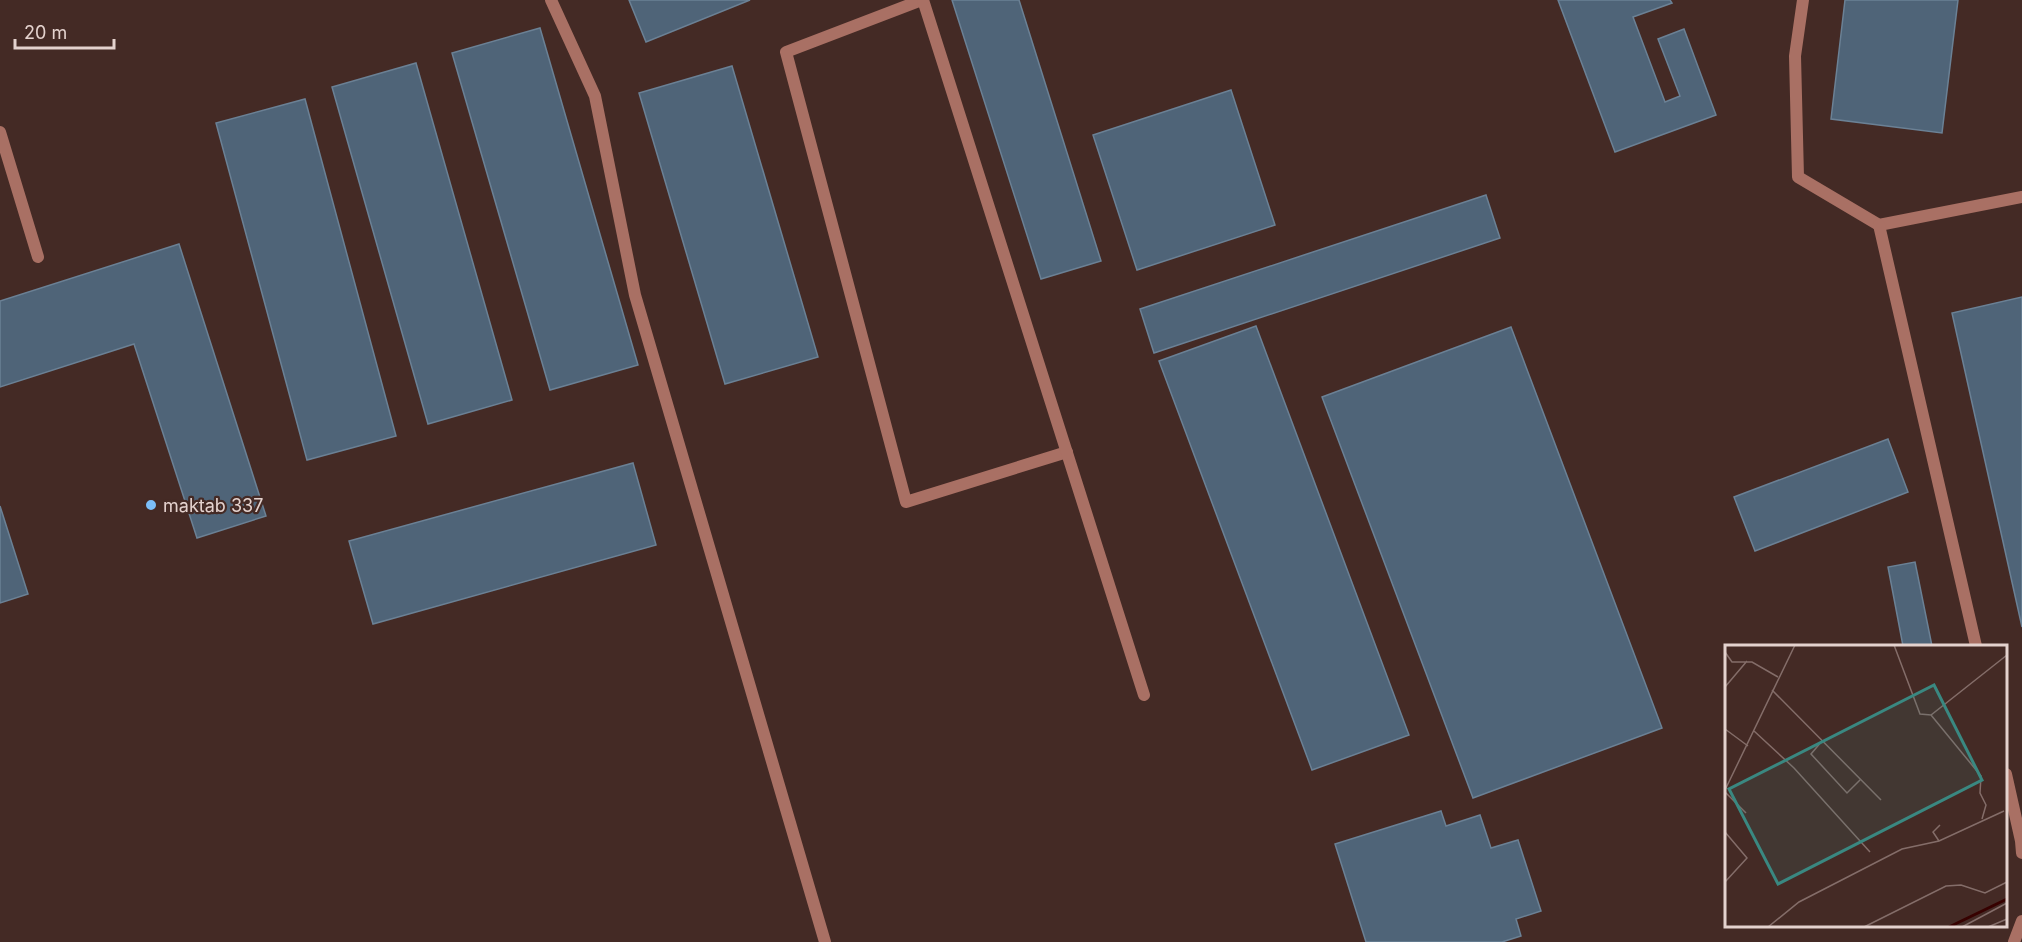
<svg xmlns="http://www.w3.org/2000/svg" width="2022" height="942" viewBox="0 0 2022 942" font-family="Inter,sans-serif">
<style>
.building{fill:#4f6478;stroke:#6b8195;stroke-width:1.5}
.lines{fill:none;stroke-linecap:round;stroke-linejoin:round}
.service{stroke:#a97064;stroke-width:12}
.poi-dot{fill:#7bbef9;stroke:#442a25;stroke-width:2}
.labels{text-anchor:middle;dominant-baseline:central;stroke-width:4.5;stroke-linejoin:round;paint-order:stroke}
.poi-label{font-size:18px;fill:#e4d2ce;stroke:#442a25;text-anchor:start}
.inset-river{fill:none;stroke:#370100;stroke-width:3}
.inset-road{fill:none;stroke:#846d69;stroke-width:1.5}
.view{fill:#3a8881;fill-opacity:0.15;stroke:#3a8881;stroke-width:3}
.inset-edge{fill:none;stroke:#e4d2ce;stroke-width:3}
</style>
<rect width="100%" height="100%" fill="#442a25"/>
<g class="building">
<path d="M629,0H750L646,42Z"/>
<path d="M952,0H1019L1101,261L1041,279Z"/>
<path d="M1558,0H1670L1672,3L1633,17L1665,102L1680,96L1658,39L1684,29L1716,115L1615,152Z"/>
<path d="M1845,0H1958L1942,133L1831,119Z"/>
<path d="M540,28L638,365L550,390L452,53Z"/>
<path d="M416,63L512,400L428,424L332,87Z"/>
<path d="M732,66L818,357L725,384L639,93Z"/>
<path d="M1231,90L1275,225L1137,270L1093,135Z"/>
<path d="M305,99L396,436L307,460L216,123Z"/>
<path d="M1486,195L1500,238L1154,353L1140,309Z"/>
<path d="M179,244L266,516L197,538L134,344L0,387V301Z"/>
<path d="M2022,297V627L1952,313Z"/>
<path d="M1256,326L1409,735L1312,770L1159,361Z"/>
<path d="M1511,327L1662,728L1473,798L1322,397Z"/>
<path d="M1888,439L1908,492L1755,551L1734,497Z"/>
<path d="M633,463L656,545L373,624L349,541Z"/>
<path d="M0,506L28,594L0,603Z"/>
<path d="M1915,562L1932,646H1903L1888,567Z"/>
<path d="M1441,811L1446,826L1480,815L1491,848L1518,840L1541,911L1516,919L1521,936L1502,942H1366L1335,844Z"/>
</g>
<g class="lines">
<g class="service">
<path d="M551,0L595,96L635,295L825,942"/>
<path d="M922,0L786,52L906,502L1067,452"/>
<path d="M923,0L1144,695"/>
<path d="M1803,0L1795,56L1798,177L1879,225L2022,197"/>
<path d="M0,132L38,257"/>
<path d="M1879,225L1976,646"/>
<path d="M2006,774L2021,841L2022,853"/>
<path d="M2014,942L2022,921"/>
</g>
</g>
<circle class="poi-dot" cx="151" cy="505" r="6"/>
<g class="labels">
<g class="poi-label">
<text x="163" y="505">maktab 337</text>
</g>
</g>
<g transform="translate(1725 645)">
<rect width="282" height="282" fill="#442a25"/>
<path class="inset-river" d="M224,282L282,254"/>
<path class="inset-road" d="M169,0L195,69L206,70L282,10M0,7L7,17H27L53,32M0,42L22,16M47,45L156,155M206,70L256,131L255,148L261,160L257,174M0,84L23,101M29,86L69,123L145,207M97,96L86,109L122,148L135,135M0,145L70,0M0,147L21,168M0,187L22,213L0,237M214,196L208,187L215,180M43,282L74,257L177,204L214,196L279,166M139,282L221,241L236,240L260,248L282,237M237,282L282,258M263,282L282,274"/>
<path class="view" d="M209,40L257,135L53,239L4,144Z"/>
<rect width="282" height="282" class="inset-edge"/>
</g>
<path d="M15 39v9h99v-9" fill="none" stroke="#e4d2ce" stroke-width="3"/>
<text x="24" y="39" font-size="18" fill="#e4d2ce" stroke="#442a25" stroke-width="4.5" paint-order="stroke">20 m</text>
</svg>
